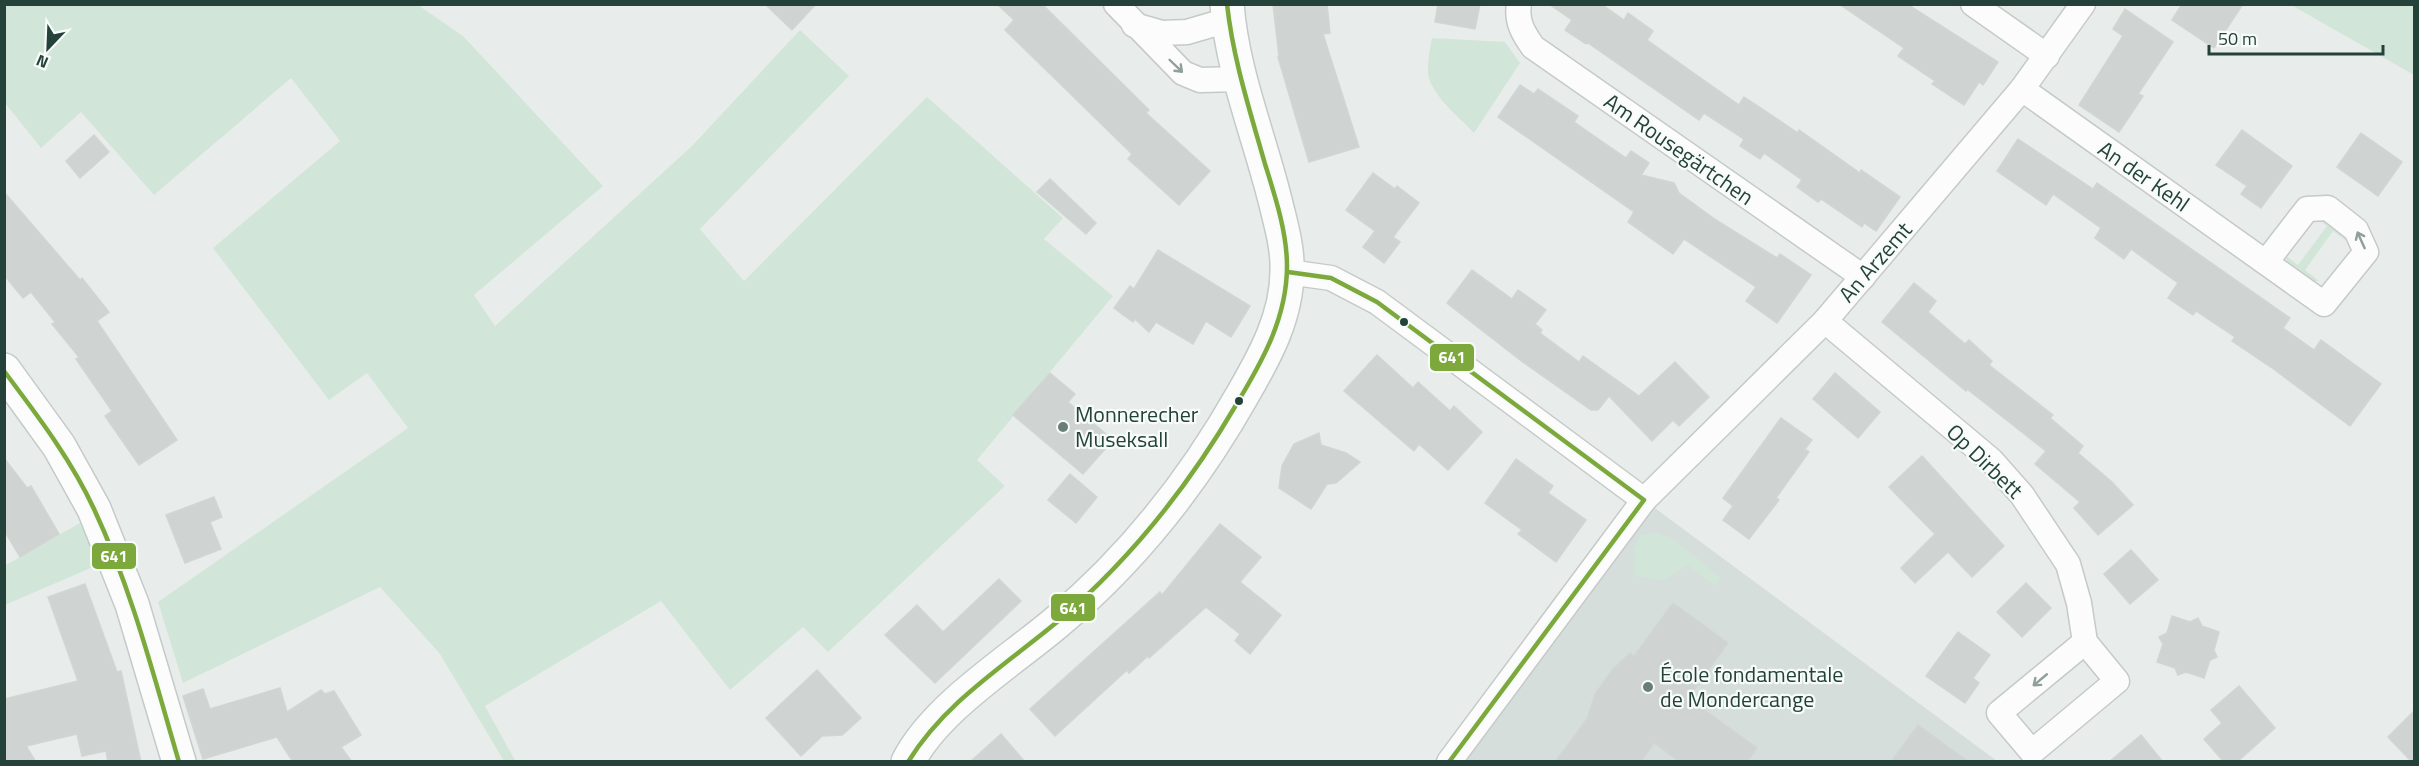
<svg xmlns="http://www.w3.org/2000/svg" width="2419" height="766" viewBox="0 0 2419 766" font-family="'Titillium Web',sans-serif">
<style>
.built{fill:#d6dedb}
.green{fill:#d1e6d8}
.building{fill:#cfd4d2;stroke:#d1d6d4;stroke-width:1.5}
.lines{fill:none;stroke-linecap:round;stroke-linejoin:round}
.street-casing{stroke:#c5cac8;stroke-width:27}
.secondary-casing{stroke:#c3cbc8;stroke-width:36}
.street{stroke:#fcfcfc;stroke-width:24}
.secondary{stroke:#fcfcfc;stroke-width:33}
.bus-1-casing{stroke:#f7fbf9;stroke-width:9}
.bus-1{stroke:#7ca83c;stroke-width:4.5}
.oneway{stroke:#909f9b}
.bus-dot{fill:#24423a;stroke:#f7fbf9;stroke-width:2}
.poi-dot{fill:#697e78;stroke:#f7fbf9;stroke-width:2}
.labels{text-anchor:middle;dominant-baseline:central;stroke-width:4.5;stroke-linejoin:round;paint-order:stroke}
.street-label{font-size:22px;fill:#24423a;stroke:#f7fbf9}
.poi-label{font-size:22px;fill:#24423a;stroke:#f7fbf9;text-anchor:start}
.line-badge{stroke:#f7fbf9;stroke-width:2}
.badge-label{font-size:16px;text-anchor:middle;font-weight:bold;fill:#fff}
</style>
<rect width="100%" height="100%" fill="#e8edeb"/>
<path class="built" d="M1644,500L1997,761L1449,762Z"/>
<g class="green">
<path d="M4,5H418L463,36L603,186L474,295L495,326L692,146L800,30L849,76L700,229L744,281L927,97L1063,218L1044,239L1113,296L977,460L1005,486L828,652L803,627L730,690L661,601L485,706L516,762L504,761L440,654L380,587L183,683L158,602L408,428L367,373L329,400L213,248L340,141L291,78L154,195L81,112L41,148L5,103Z"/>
<path d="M2291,5H2414V75Z"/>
<path d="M1432,38L1505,42L1520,63L1474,133C1460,118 1438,101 1430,81C1425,69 1430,51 1432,38Z"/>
<path d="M2319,212L2348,231V242L2333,231L2305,270L2319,281H2307L2287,267L2286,256L2298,265L2327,226L2314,216Z"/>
<path d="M80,523L100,564L5,605L4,566Z"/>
<path d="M1657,533L1672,538L1721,578L1715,586L1688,565L1664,580L1634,576V549L1640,535Z"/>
</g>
<g class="building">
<path d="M765,4H816L792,30Z"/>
<path d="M997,4H1042L1149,110L1146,113L1210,171L1179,205L1128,159L1132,154L1005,30L1014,20Z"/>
<path d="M1273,4H1327L1330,33L1323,34L1359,147L1309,162L1278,57H1279Z"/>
<path d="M1438,4H1480L1475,29L1435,22Z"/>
<path d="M1549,4H1601L1624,20L1628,13L1653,31L1647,40L1739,105L1744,97L1798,133L1799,130L1860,173L1861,170L1900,197L1876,231L1864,223L1862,227L1821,199L1818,202L1797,187L1802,180L1764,153L1760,159L1740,146L1744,139L1704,113L1699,120L1588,43L1586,44L1565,30L1572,20Z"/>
<path d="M1839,4H1907L1998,62L1983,85L1979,82L1964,105L1932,84L1935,81L1898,56L1904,48Z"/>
<path d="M2182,4H2243L2214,48L2172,20Z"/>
<path d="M2125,9L2173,42L2138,94L2143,96L2119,132L2079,105L2123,36L2113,29Z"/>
<path d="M1520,85L1534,94L1538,89L1578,116L1574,122L1626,158L1631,151L1649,163L1641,175L1674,183L1679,193L1716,220L1777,258L1780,254L1811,275L1777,323L1746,301L1756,287L1684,239L1673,254L1628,222L1634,212L1498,117Z"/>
<path d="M2242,130L2292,166L2261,208L2241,194L2247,186L2216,165Z"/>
<path d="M2361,133L2402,162L2378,196L2337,167Z"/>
<path d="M94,135L109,152L80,178L66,161Z"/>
<path d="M2018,139L2093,189L2097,183L2290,318L2283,328L2314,350L2321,340L2381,384L2350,426L2275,370L2232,341L2235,337L2196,311L2193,315L2168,298L2178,283L2131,249L2124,259L2095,238L2101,228L2053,194L2046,205L1997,171Z"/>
<path d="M1373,173L1395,189L1397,186L1419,203L1393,237L1400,242L1384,263L1363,247L1375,231L1346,210Z"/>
<path d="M1050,179L1096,223L1086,234L1037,192Z"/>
<path d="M4,192L80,280L82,278L109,312L97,321L177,440L139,465L105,416L112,411L76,359L79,357L52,324L55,322L31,292L23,298L4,275Z"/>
<path d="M1158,250L1250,306L1231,337L1206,321L1193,344L1156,322L1149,332L1135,319L1133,322L1114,308L1130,286L1134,289Z"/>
<path d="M1472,270L1512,299L1518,290L1546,310L1535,324L1542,330L1540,333L1579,362L1583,356L1639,396L1675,362L1709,397L1679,426L1673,420L1652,441L1609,396L1598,410H1591L1520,360L1447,303Z"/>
<path d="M1914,283L1936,301L1928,312L1965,344L1969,340L1992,361L1989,365L2053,415L2050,418L2083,446L2078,453L2112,482L2133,505L2098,535L2074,508L2080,502L2035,464L2046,451L1967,389L1966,391L1882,322Z"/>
<path d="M1377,355L1413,388L1418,382L1450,411L1454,406L1482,432L1448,470L1419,444L1414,451L1344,391Z"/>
<path d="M1050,373L1075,394L1068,402L1113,440L1083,474L1013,415Z"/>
<path d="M1835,373L1880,412L1858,438L1813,399Z"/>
<path d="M1781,418L1812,440L1805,449L1809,452L1776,498L1779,500L1749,539L1723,520L1733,506L1723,498Z"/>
<path d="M1319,433L1321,445L1346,453L1360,462L1336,483L1327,484L1311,509L1279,488L1282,466L1294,444Z"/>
<path d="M1922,456L2004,546L1972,577L1948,552L1915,583L1901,568L1935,534L1889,487Z"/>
<path d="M4,458L27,488L31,486L59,534L20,557L4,530Z"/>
<path d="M1516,459L1553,486L1548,493L1586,520L1556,562L1518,534L1522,530L1485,503Z"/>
<path d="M1070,474L1097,497L1076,523L1048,500Z"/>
<path d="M214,497L222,517L210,522L221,549L185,563L166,515Z"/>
<path d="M1220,524L1261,557L1240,582L1281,615L1250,654L1235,641L1240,634L1206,607L1149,658L1148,656L1129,673L1127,670L1055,736L1030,709L1160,592L1162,595Z"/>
<path d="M2131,550L2158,580L2130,604L2104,574Z"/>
<path d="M999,579L1021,601L935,683L885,635L917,605L943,632Z"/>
<path d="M2026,583L2051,608L2022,637L1997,612Z"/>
<path d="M85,584L117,672L121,671L141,762H108L106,751L82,756L77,734L26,746L36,762H4V699L78,681L48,597Z"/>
<path d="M1673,603L1728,643L1688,698L1757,748L1747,762H1680L1654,743L1641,762H1555L1587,719L1595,694L1613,669L1630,653L1634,656Z"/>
<path d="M2172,616L2190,622L2198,618L2202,626L2219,632L2214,650L2217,657L2210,660L2204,678L2186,672L2178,675L2175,668L2157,662L2163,644L2159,637L2167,633Z"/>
<path d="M1958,632L1990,655L1973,678L1979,683L1965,703L1926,676Z"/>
<path d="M817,670L861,718L842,735L822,736L801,756L766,718Z"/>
<path d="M2239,686L2275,728L2237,762H2224L2204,739L2222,723L2211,710Z"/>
<path d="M280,688L287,712L321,690L325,694L334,691L361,735L341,747L352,762H293L277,737L203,759L183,696L203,689L210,709Z"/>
<path d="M2415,710V762H2412L2388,737Z"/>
<path d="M1918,725L1969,762H1891Z"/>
<path d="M1001,734L1025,762H970Z"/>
<path d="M2141,735L2163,762H2109Z"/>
</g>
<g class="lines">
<g class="street-casing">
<g id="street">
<path d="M1116,4L1183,73L1200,80L1241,79"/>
<path d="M1519,4C1516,21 1523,33 1533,47L1863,277"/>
<path d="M1973,4L2047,56"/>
<path d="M1134,25L1162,33L1187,32L1228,20"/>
<path d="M2022,89L2324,304L2366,252L2356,230L2328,208L2307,209L2266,262"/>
<path d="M1288,272L1331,278L1377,302L1644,500"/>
<path d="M1825,321L1991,460L2022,495L2068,564L2079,603L2085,642L2117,681L2032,752L1999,713L2085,642"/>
<path d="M1449,762L1644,500L1825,321L2022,89L2083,4"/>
</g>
</g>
<g class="secondary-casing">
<g id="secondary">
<path d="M4,370L59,446L94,509L132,604L179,762"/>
<path d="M908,762C935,708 1011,661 1057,622C1132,559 1195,479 1243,394C1265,356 1287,316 1287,271C1288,248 1281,225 1276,204C1260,138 1232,72 1227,4"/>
</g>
</g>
<use href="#street" class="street"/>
<use href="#secondary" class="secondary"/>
<g class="bus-1-casing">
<g id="bus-1">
<path d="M1288,272L1331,278L1377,302L1644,500L1449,762"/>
<path d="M4,371C37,415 71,459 94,509C132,590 154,677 179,762"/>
<path d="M908,762C945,702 1004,666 1057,622C1129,561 1188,487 1236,405C1262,362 1287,318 1287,266C1287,232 1275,196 1265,164C1250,111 1233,59 1227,4"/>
</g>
</g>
<use href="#bus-1" class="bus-1"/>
</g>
<defs><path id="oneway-shaft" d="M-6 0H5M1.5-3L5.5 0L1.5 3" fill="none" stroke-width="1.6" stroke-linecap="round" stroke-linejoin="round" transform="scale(1.5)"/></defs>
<g class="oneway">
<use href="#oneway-shaft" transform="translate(1176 66) rotate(44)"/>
<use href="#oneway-shaft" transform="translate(2361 240) rotate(-114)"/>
<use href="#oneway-shaft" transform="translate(2040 680) rotate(140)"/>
</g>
<g class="bus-dot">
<circle cx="1404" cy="322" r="5"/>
<circle cx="1239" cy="401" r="5"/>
</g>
<g class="poi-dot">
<circle cx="1063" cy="427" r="6"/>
<circle cx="1648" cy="687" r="6"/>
</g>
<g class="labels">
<g class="street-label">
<text transform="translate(1679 149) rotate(35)">Am Rousegärtchen</text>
<text transform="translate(2144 176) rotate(35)">An der Kehl</text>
<text transform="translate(1875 262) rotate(-49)">An Arzemt</text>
<text transform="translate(1985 461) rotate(44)">Op Dirbett</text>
</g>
<g class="poi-label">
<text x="1075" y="414">Monnerecher<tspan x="1075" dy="25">Museksall</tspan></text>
<text x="1660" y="674">École fondamentale<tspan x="1660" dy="25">de Mondercange</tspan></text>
</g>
</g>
<g class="line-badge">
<rect x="1429" y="343" width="46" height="29" rx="6" fill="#7ca83c"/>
<rect x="91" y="542" width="46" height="28" rx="6" fill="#7ca83c"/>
<rect x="1050" y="593" width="46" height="29" rx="6" fill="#7ca83c"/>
</g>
<g class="badge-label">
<text x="1452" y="363">641</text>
<text x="114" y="562">641</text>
<text x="1073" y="614">641</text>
</g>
<rect width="2419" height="766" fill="none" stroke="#24423a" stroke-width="12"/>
<g transform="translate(48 48) rotate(203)" stroke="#f7fbf9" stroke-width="4.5" paint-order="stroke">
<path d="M0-4.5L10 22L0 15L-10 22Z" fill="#24423a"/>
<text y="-9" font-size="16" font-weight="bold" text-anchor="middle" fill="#24423a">N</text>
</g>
<path d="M2209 45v9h174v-9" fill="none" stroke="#24423a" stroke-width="3"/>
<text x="2218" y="45" font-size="18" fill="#24423a" stroke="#f7fbf9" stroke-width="4.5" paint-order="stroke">50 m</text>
</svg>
